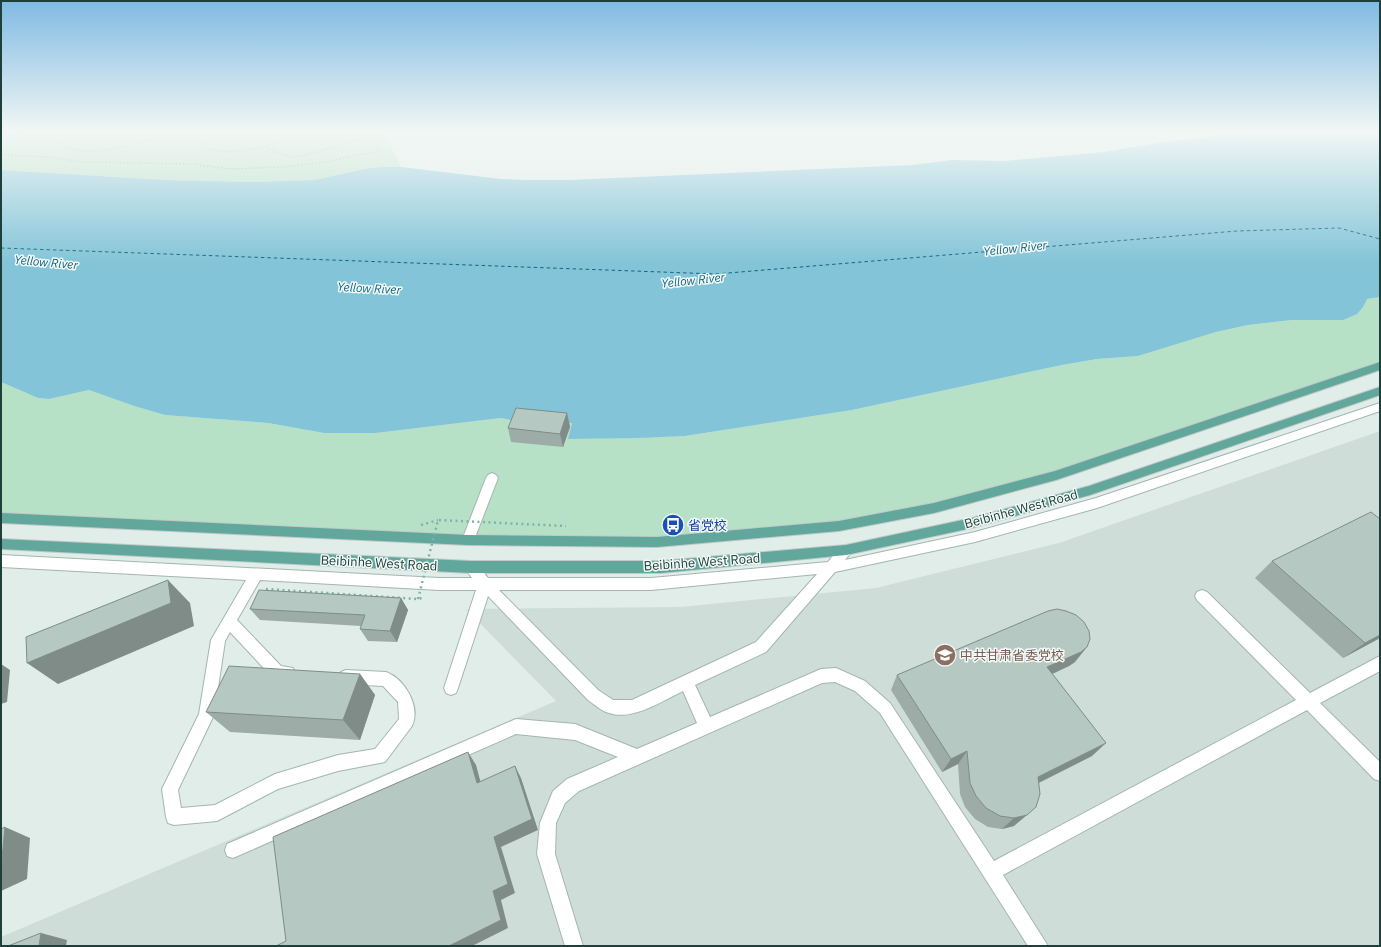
<svg xmlns="http://www.w3.org/2000/svg" width="1381" height="947" viewBox="0 0 1381 947" font-family="'IBM Plex Sans','Noto Sans SC',sans-serif">
<style>
.built{fill:#cfddd8}
.green{fill:#b7e1c6}
.water{fill:#83c4d8}
.lines{fill:none;stroke-linecap:round;stroke-linejoin:round}
.ferry{stroke:#136682;stroke-width:1;stroke-dasharray:3.5 3;stroke-linecap:butt}
.minor-casing{stroke:#a3b6b1;stroke-width:2}
.major-casing{stroke:#c0cac8;stroke-width:2}
.path-far1{stroke:#7eb4a8;stroke-width:1.5;stroke-dasharray:1.5 2;stroke-linecap:butt}
.path{stroke:#7eb4a8;stroke-width:2.5;stroke-dasharray:2 3.5;stroke-linecap:butt}
.minor{fill:#fff;fill-rule:evenodd}
.major{fill:#61a79b;fill-rule:evenodd}
.path-bridge{stroke:#7eb4a8;stroke-width:2.5;stroke-dasharray:2 3.5;stroke-linecap:butt}
.wall{fill:#9daca7}
.shaded-wall{fill:#7f8c88}
.building{fill:#b6c8c2;stroke:#7f8c88}
.labels{text-anchor:middle;dominant-baseline:central;stroke-width:3;stroke-linejoin:round;paint-order:stroke}
.far-water-label{font-size:12px;font-style:italic;fill:#136682;stroke:#f2f9f6}
.street-label{font-size:13px;fill:#1f403a;stroke:#f2f9f6}
.transit-label{font-size:13px;fill:#164399;stroke:#f2f9f6;text-anchor:start}
.education-label{font-size:13px;fill:#785e54;stroke:#f2f9f6;text-anchor:start}
</style>
<rect width="100%" height="100%" fill="#e1ede9"/>
<path class="built" d="M1380,431V946H1V937L556,701L466,609L680,607L876,588L1059,543Z"/>
<g class="green">
<path d="M1,131H384L401,167H382L314,180L251,182L165,180L1,170Z"/>
<path d="M1380,297V367L1056,475L839,526L657,542L1,518V382L38,398L49,399L89,390L134,406L165,415L268,423L324,433H376L501,418L516,421L572,423L569,439L685,436L852,410L1062,365L1097,359L1138,356L1216,332L1248,325L1292,320L1367,299Z"/>
</g>
<path class="water" d="M1263,131H1380V297L1367,299L1363,307L1357,314L1343,320H1292L1248,325L1216,332L1138,356L1097,359L1062,365L852,410L685,436L637,438L568,439L572,423L516,421L501,418L376,433H324L268,423L165,415L134,406L89,390L49,399L38,398L1,382V170L165,180L251,182L314,180L365,169L382,167H401L501,179L527,180H569L912,165L952,160L1004,161L1104,152L1163,142Z"/>
<g class="lines">
<path class="ferry" d="M1,248L716,274L1237,231L1339,228L1380,239"/>
<g class="minor-casing">
<g id="minor">
<path d="M1380,403V411L1097,508L975,542L835,572L766,652L695,685L710,717L821,669L836,668L865,681L890,703L994,861L1296,700L1197,600L1195,596L1197,592L1202,590L1207,592L1310,693L1380,656V671L1320,703L1380,762V781L1374,779L1307,710L1003,875L1048,946H1028L880,713L855,691L835,682L822,683L579,791L565,803L556,823L555,854L583,946H565L537,854L540,823L553,791L567,779L618,757L575,740L516,734L233,858L227,856L225,850L227,844L516,719L575,724L637,749L697,723L683,691C662,701 633,721 609,713C601,711 594,704 588,700L488,596L458,688L456,693L451,695L446,693L444,688L476,590H439L260,580L237,620L281,666L293,668L295,673L293,678L288,680L272,677L230,632L225,641L214,715L178,790L181,808L215,805L275,774L338,755L375,749L399,719L398,702L383,686L346,684L341,682L339,677L341,672L346,670L386,672C405,679 421,707 412,726L385,762L338,771L278,789L217,821L174,825L168,823L166,817L162,789L199,714L211,640L246,580L1,567V555L439,578H472L464,567L466,563C477,559 482,571 488,578H651L828,562C834,555 840,543 851,546L853,550L845,560L975,532L1096,498ZM817,574L756,642L632,700H613L598,690L499,590H651Z"/>
<path d="M492,473L496,475L498,478L474,540L473,544L468,545L463,544L462,540L486,478L488,475Z"/>
</g>
</g>
<g class="major-casing">
<g id="major">
<path d="M1380,362V370L1056,480L934,513L839,531L657,547L468,545L1,523V513L468,535L657,537L839,521L934,503L1055,471Z"/>
<path d="M1380,387V395L1090,495L972,528L846,555L661,573H471L1,549V539L471,561H661L846,545L972,518L1089,486Z"/>
</g>
</g>
<g class="path-far1">
<path d="M54,131L53,136C72,164 132,146 158,136"/>
<path d="M114,131C160,139 206,137 252,131"/>
<path d="M198,131L196,136C199,139 201,143 204,145C227,163 285,140 309,131"/>
<path d="M1,136L36,131"/>
<path d="M1,155L49,157L83,162L192,164L231,169L282,167L329,162L352,156L379,152L374,139H359L307,155L294,157L280,154L266,147"/>
</g>
<g class="path">
<path d="M421,525L438,520"/>
<path d="M266,589L418,599L425,597"/>
</g>
<use href="#minor" class="minor"/>
<use href="#major" class="major"/>
<path class="path-bridge" d="M418,599L438,520L566,526"/>
</g>
<g class="wall">
<path d="M567,413L570,427L563,447L511,442L508,428Z"/>
<path d="M1380,519V638L1343,658L1255,578L1272,561Z"/>
<path d="M401,598L408,610L397,642L368,641L360,629L361,626L260,620L250,609Z"/>
<path d="M1075,662L1069,666L1052,674L1092,756L1039,783L1014,826L1002,829L988,827L975,819L965,807L960,794L958,764L942,772L891,690L897,675Z"/>
<path d="M360,674L375,695L360,740L230,732L206,712Z"/>
</g>
<g class="shaded-wall">
<path d="M567,413L570,427L563,447L560,434Z"/>
<path d="M168,580L190,603L194,626L58,684L27,663Z"/>
<path d="M401,598L408,610L397,642L390,631Z"/>
<path d="M1380,635V638L1343,658L1365,643Z"/>
<path d="M1087,647L1075,662L1069,666L1035,682L1047,667Z"/>
<path d="M1,664L10,670L7,702L1,704Z"/>
<path d="M360,674L375,695L360,740L343,720Z"/>
<path d="M1106,743L1092,756L1026,789L1038,777Z"/>
<path d="M967,751L958,764L942,772L951,759Z"/>
<path d="M468,752L476,765L484,795L477,783Z"/>
<path d="M515,766L521,778L538,830L501,847L515,893L501,900L508,928L472,946H449L493,891L494,837Z"/>
<path d="M1027,815L1014,826L1002,829L1014,818Z"/>
<path d="M5,827L30,838L27,879L1,891V869Z"/>
<path d="M41,933L67,940L66,946H39Z"/>
</g>
<g class="building">
<path d="M516,408L567,413L560,434L508,428Z"/>
<path d="M1371,512L1380,519V635L1365,643L1272,561Z"/>
<path d="M168,580L171,603L27,663L26,637Z"/>
<path d="M259,590L401,598L390,631L360,629L365,615L250,609Z"/>
<path d="M1057,609L1066,611L1076,615L1084,622L1089,631L1090,639L1087,647L1081,652L1047,667L1106,743L1038,777L1040,794L1036,807L1027,815L1014,818L1000,816L986,808L976,796L970,783L967,751L951,759L897,675L1048,611Z"/>
<path d="M229,666L360,674L343,720L206,712Z"/>
<path d="M468,752L477,783L515,766L532,819L494,837L508,884L493,891L501,920L449,946H276L286,941L273,837Z"/>
<path d="M5,827L1,869V829Z"/>
<path d="M41,933L39,946H8Z"/>
</g>
<linearGradient id="sky" x2="0" y2="1"><stop stop-color="#7fbae2"/><stop offset="0.5" stop-color="#f2f7f5"/><stop offset="1" stop-color="#f2f7f5" stop-opacity="0"/></linearGradient>
<rect width="1381" height="263" fill="url(#sky)"/>
<defs>
<g id="bus-disc" transform="scale(1.15)"><circle r="9.5" fill="#1a4fb4" stroke="#f2f9f6"/><path d="M-5-6H5V4H4V6H2V4H-2V6H-4V4H-5ZM-3.5-4V0h7V-4ZM-3.5 1.2v1.5H-2V1.2ZM2 1.2v1.5H3.5V1.2Z" fill="#fff"/></g>
<g id="university-disc" transform="scale(1.15)"><circle r="9.5" fill="#8d6e63" stroke="#f2f9f6"/><path d="M0-5L7-2L0 1L-7-2ZM-4 1L0 2.5L4 1V4Q0 6-4 4Z" fill="#fff"/></g>
</defs>
<g fill-rule="evenodd">
<use href="#bus-disc" x="673" y="525"/>
<use href="#university-disc" x="945" y="655"/>
</g>
<g class="labels">
<g class="far-water-label">
<text transform="translate(1015 248) rotate(-6)">Yellow River</text>
<text transform="translate(46 262) rotate(5)">Yellow River</text>
<text transform="translate(693 280) rotate(-6)">Yellow River</text>
<text transform="translate(369 288) rotate(3)">Yellow River</text>
</g>
<g class="street-label">
<text transform="translate(1021 509) rotate(-15)">Beibinhe West Road</text>
<text transform="translate(702 562) rotate(-4)">Beibinhe West Road</text>
<text transform="translate(379 563) rotate(3)">Beibinhe West Road</text>
</g>
<g class="transit-label">
<text x="688" y="525">省党校</text>
</g>
<g class="education-label">
<text x="960" y="655">中共甘肃省委党校</text>
</g>
</g>
<rect width="1381" height="947" fill="none" stroke="#1f403a" stroke-width="4"/>
</svg>
